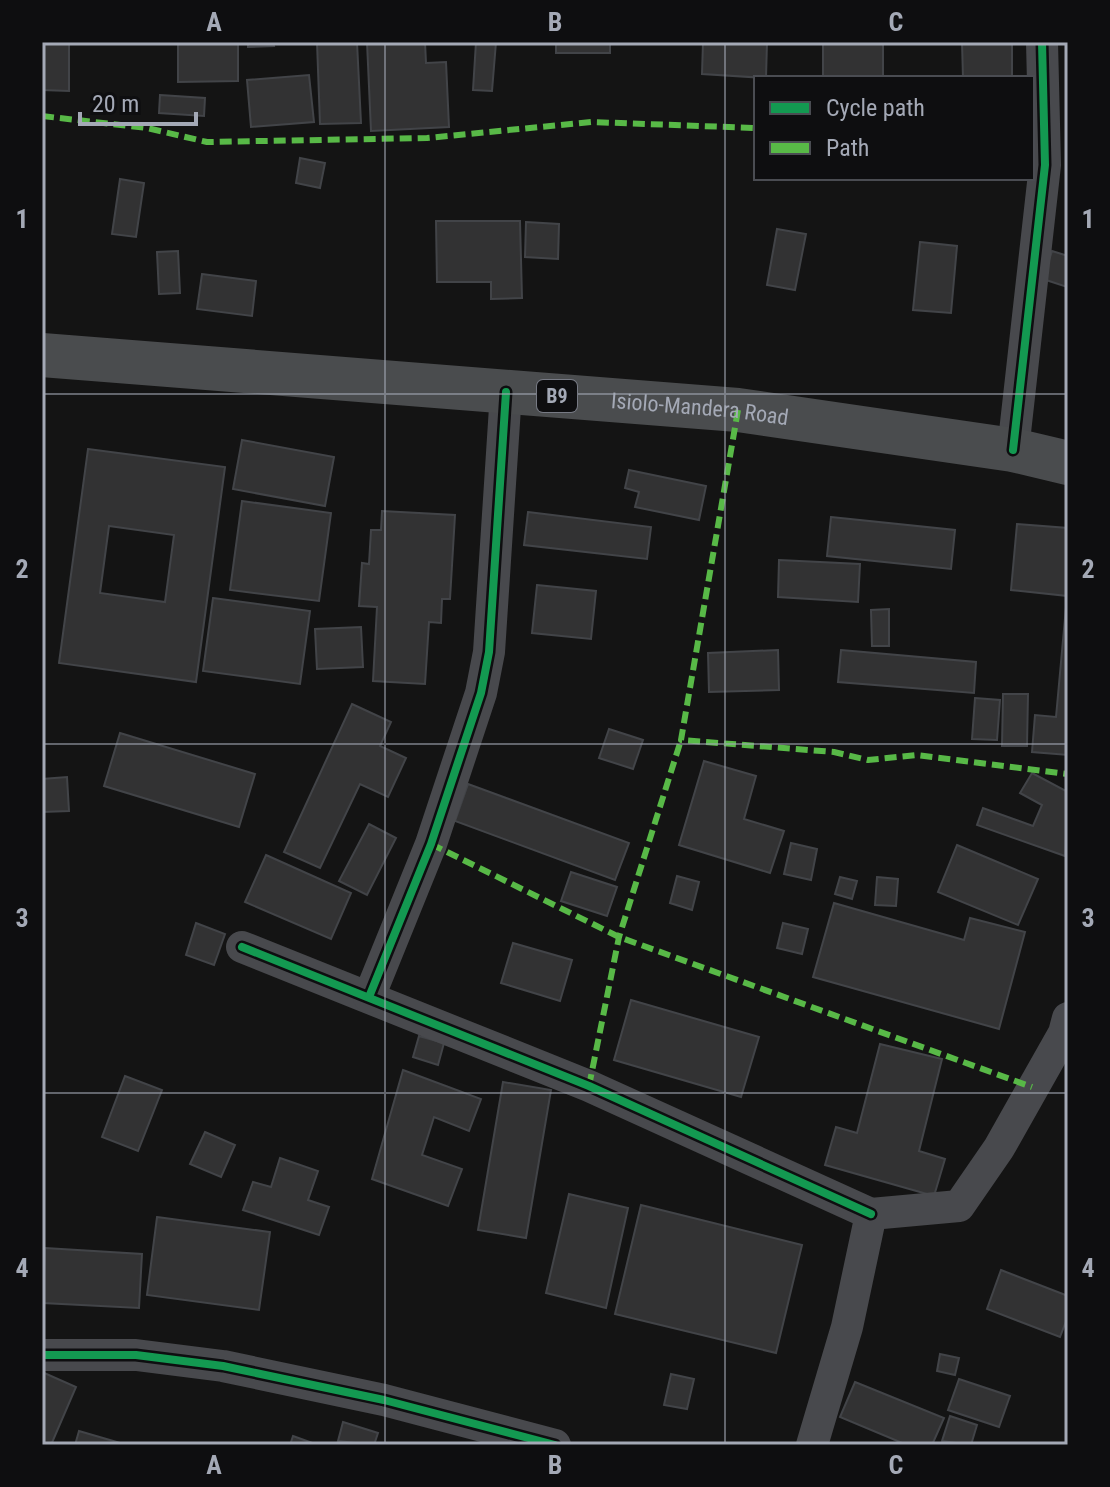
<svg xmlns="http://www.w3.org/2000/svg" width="1110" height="1487" viewBox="0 0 1110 1487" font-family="'Roboto Condensed',sans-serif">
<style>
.building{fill:#323233;stroke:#424448;stroke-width:2;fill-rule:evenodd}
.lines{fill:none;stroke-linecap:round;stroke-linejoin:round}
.minor{stroke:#48494d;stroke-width:32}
.trunk{stroke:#4a4c4e;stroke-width:44}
.quiet{stroke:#58b947;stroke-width:6;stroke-dasharray:12 6;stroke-linecap:butt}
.cycleway-casing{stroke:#0e0e10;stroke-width:13}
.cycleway{stroke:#139951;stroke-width:8}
.grid{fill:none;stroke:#a4a9b6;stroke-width:2;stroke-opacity:0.55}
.labels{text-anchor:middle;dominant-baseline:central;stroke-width:8;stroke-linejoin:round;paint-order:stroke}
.shield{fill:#0e0e10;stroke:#777a84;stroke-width:2}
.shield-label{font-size:20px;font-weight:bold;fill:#a4a9b6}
.street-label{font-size:22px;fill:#a4a9b6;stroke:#0e0e10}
.neatline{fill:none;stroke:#a4a9b6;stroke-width:3}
.grid-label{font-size:26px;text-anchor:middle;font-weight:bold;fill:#a4a9b6}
</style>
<rect width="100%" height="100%" fill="#141414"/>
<g class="building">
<path d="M42,42H69V91L42,90Z"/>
<path d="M178,42H238V81L178,82Z"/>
<path d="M248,42H273L274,46L248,47Z"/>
<path d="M317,42H357L361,123L320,124Z"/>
<path d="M367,42H425L426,63L446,62L449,127L371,131Z"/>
<path d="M476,42H496L492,91L473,90Z"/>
<rect x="556" y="42" width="54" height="11"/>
<path d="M703,42H767L766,78L702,74Z"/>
<rect x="823" y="42" width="60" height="36"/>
<path d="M962,42H1012V78H963Z"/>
<path d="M309,75L314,122L251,127L247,80Z"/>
<path d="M160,95L205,98L204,116L159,113Z"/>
<path d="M300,158L325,163L320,188L296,183Z"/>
<path d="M120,179L144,183L136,237L112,234Z"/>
<path d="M436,221H520L522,298L491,299V282H437Z"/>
<path d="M526,222L559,224L558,259L525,257Z"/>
<path d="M777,229L806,234L795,290L767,285Z"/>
<path d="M920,242L957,246L951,313L913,310Z"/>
<path d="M178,251L180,293L159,294L157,252Z"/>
<path d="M1052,251L1068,256L1067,287L1043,279Z"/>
<path d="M202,274L256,281L252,316L197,309Z"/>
<path d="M242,440L334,457L325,506L233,489Z"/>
<path d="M88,449L225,467L196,682L59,663ZM109,526L174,535L165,602L100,593Z"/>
<path d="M629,470L706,486L699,520L635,507L639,492L625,488Z"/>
<path d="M242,501L331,513L319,601L230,590Z"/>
<path d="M382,511L455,515L450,599H442L441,623L429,622L425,684L373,681L377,607L359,606L362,563L369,564L371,530H381Z"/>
<path d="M528,512L651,527L647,559L524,545Z"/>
<path d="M831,517L955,530L951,569L827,556Z"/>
<path d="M1017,524L1068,528V755L1032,752L1035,715L1056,717L1067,596L1011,590Z"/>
<path d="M779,560L860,564L858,602L778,597Z"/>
<path d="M537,585L596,591L591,639L532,633Z"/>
<path d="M213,598L310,611L300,684L203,671Z"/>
<path d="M889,609V646H872L871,610Z"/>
<path d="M361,627L363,667L317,669L315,629Z"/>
<path d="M778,650L779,690L709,692L708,653Z"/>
<path d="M841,650L976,662L974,693L838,682Z"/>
<path d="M1003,694H1028L1027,746H1002Z"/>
<path d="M975,698L1000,700L997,740L972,739Z"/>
<path d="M352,704L391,722L380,746L406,758L388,797L360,784L320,868L284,852Z"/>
<path d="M609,729L643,740L633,769L599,758Z"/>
<path d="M120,733L255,774L239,827L104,786Z"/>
<path d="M704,761L756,776L744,819L784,831L770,873L679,845Z"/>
<path d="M1032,773L1068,792L1065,856L977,825L983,808L1033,826L1042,805L1020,793Z"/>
<path d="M67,777L69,811L42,812V779Z"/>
<path d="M468,784L629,843L615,880L455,821Z"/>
<path d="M369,824L396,838L367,895L339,881Z"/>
<path d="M791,843L817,849L811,880L784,874Z"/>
<path d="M957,845L1038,879L1018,925L938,892Z"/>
<path d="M266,855L351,893L331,939L245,902Z"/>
<path d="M571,872L617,887L607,916L561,901Z"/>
<path d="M677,876L699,882L692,910L670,903Z"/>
<path d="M840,877L857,881L852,899L835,894Z"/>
<path d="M877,877L898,879L896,906L875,905Z"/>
<path d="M834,903L964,940L970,918L1025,932L999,1029L813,977Z"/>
<path d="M196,923L225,934L214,965L186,955Z"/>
<path d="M783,923L808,929L802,954L777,948Z"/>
<path d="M513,943L572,960L560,1001L501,983Z"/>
<path d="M631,1000L759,1037L741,1097L614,1060Z"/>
<path d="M419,1036L444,1043L438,1065L413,1057Z"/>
<path d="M880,1044L942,1059L919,1151L945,1159L934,1196L825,1165L836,1127L857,1133Z"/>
<path d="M403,1070L481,1099L469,1131L434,1117L422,1155L462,1169L448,1206L372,1179Z"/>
<path d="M125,1076L162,1090L138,1151L102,1137Z"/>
<path d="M503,1082L551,1090L526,1238L478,1230Z"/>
<path d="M205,1132L235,1145L221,1177L190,1164Z"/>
<path d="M280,1158L318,1171L308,1200L329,1207L319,1235L243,1210L253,1182L271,1187Z"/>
<path d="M569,1194L628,1208L606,1308L546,1293Z"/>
<path d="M641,1205L802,1245L776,1353L615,1314Z"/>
<path d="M157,1217L270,1232L259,1310L147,1295Z"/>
<path d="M45,1248L142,1254L139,1308L43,1303Z"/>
<path d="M1001,1270L1068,1296V1316L1060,1337L987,1309Z"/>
<path d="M940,1354L959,1358L955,1375L937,1371Z"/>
<path d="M42,1372L76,1387L51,1445H42Z"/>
<path d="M671,1374L694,1379L687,1409L664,1405Z"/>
<path d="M959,1379L1010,1396L999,1427L948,1410Z"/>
<path d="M855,1382L944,1418L932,1445H907L840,1417Z"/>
<path d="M950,1416L977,1425L971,1445L942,1441Z"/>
<path d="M343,1422L378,1433L374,1445L338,1441Z"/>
<path d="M79,1431L127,1445H75Z"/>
<path d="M293,1436L318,1445H290Z"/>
</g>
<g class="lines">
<g class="minor">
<path d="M1013,450L1045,165L1042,42"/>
<path d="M242,947L589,1086L871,1214"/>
<path d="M369,997L431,844L481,693L489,652L506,392"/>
<path d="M42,1355H136L223,1366L384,1400L555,1445"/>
<path d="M812,1445L847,1327L871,1214L959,1206L999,1148L1064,1033L1068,1018"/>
</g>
<path class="trunk" id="s1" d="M42,355L738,410L1013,450L1068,463"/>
<g class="quiet">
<path d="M42,116L147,128L207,142L427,138L591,122L756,128"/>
<path d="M738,410L681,740L834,752L868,760L917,755L1068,774"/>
<path d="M431,844L619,937L1032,1087"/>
<path d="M589,1086L619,937L681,740"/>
</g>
<g class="cycleway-casing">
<g id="cycleway">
<path d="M1013,450L1045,165L1042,42"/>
<path d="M242,947L589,1086L871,1214"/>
<path d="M369,997L431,844L481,693L489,652L506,392"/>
<path d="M42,1355H136L223,1366L384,1400L555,1445"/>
</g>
</g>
<use href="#cycleway" class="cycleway"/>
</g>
<path class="grid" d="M385,42V1445M725,42V1445M42,394H1068M42,744H1068M42,1093H1068"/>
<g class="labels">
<rect class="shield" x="537" y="380" width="40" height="32" rx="6"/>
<g class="shield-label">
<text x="557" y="396">B9</text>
</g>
<g class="street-label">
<text stroke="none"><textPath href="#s1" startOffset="660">Isiolo-Mandera Road</textPath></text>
</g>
</g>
<rect width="1110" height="1487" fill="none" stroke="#0e0e10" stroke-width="88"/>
<rect x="754" y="76" width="280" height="104" fill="#0e0e10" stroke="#4a4c52" stroke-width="2"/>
<rect x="770" y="102" width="40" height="12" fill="#139951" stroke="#4a4c52" stroke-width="2"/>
<text x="826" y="116" font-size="24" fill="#a4a9b6">Cycle path</text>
<rect x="770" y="142" width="40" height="12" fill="#58b947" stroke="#4a4c52" stroke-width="2"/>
<text x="826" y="156" font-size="24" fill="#a4a9b6">Path</text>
<path d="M80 112v12h116v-12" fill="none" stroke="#a4a9b6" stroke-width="4"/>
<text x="92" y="112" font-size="24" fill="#a4a9b6" stroke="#0e0e10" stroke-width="6" paint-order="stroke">20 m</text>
<rect x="44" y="44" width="1022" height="1399" class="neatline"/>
<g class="grid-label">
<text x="214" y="31">A</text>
<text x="555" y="31">B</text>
<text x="896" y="31">C</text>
<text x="22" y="228">1</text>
<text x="1088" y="228">1</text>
<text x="22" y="578">2</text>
<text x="1088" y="578">2</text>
<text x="22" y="927">3</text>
<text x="1088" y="927">3</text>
<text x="22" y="1277">4</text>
<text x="1088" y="1277">4</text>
<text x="214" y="1474">A</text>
<text x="555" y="1474">B</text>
<text x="896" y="1474">C</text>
</g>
</svg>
